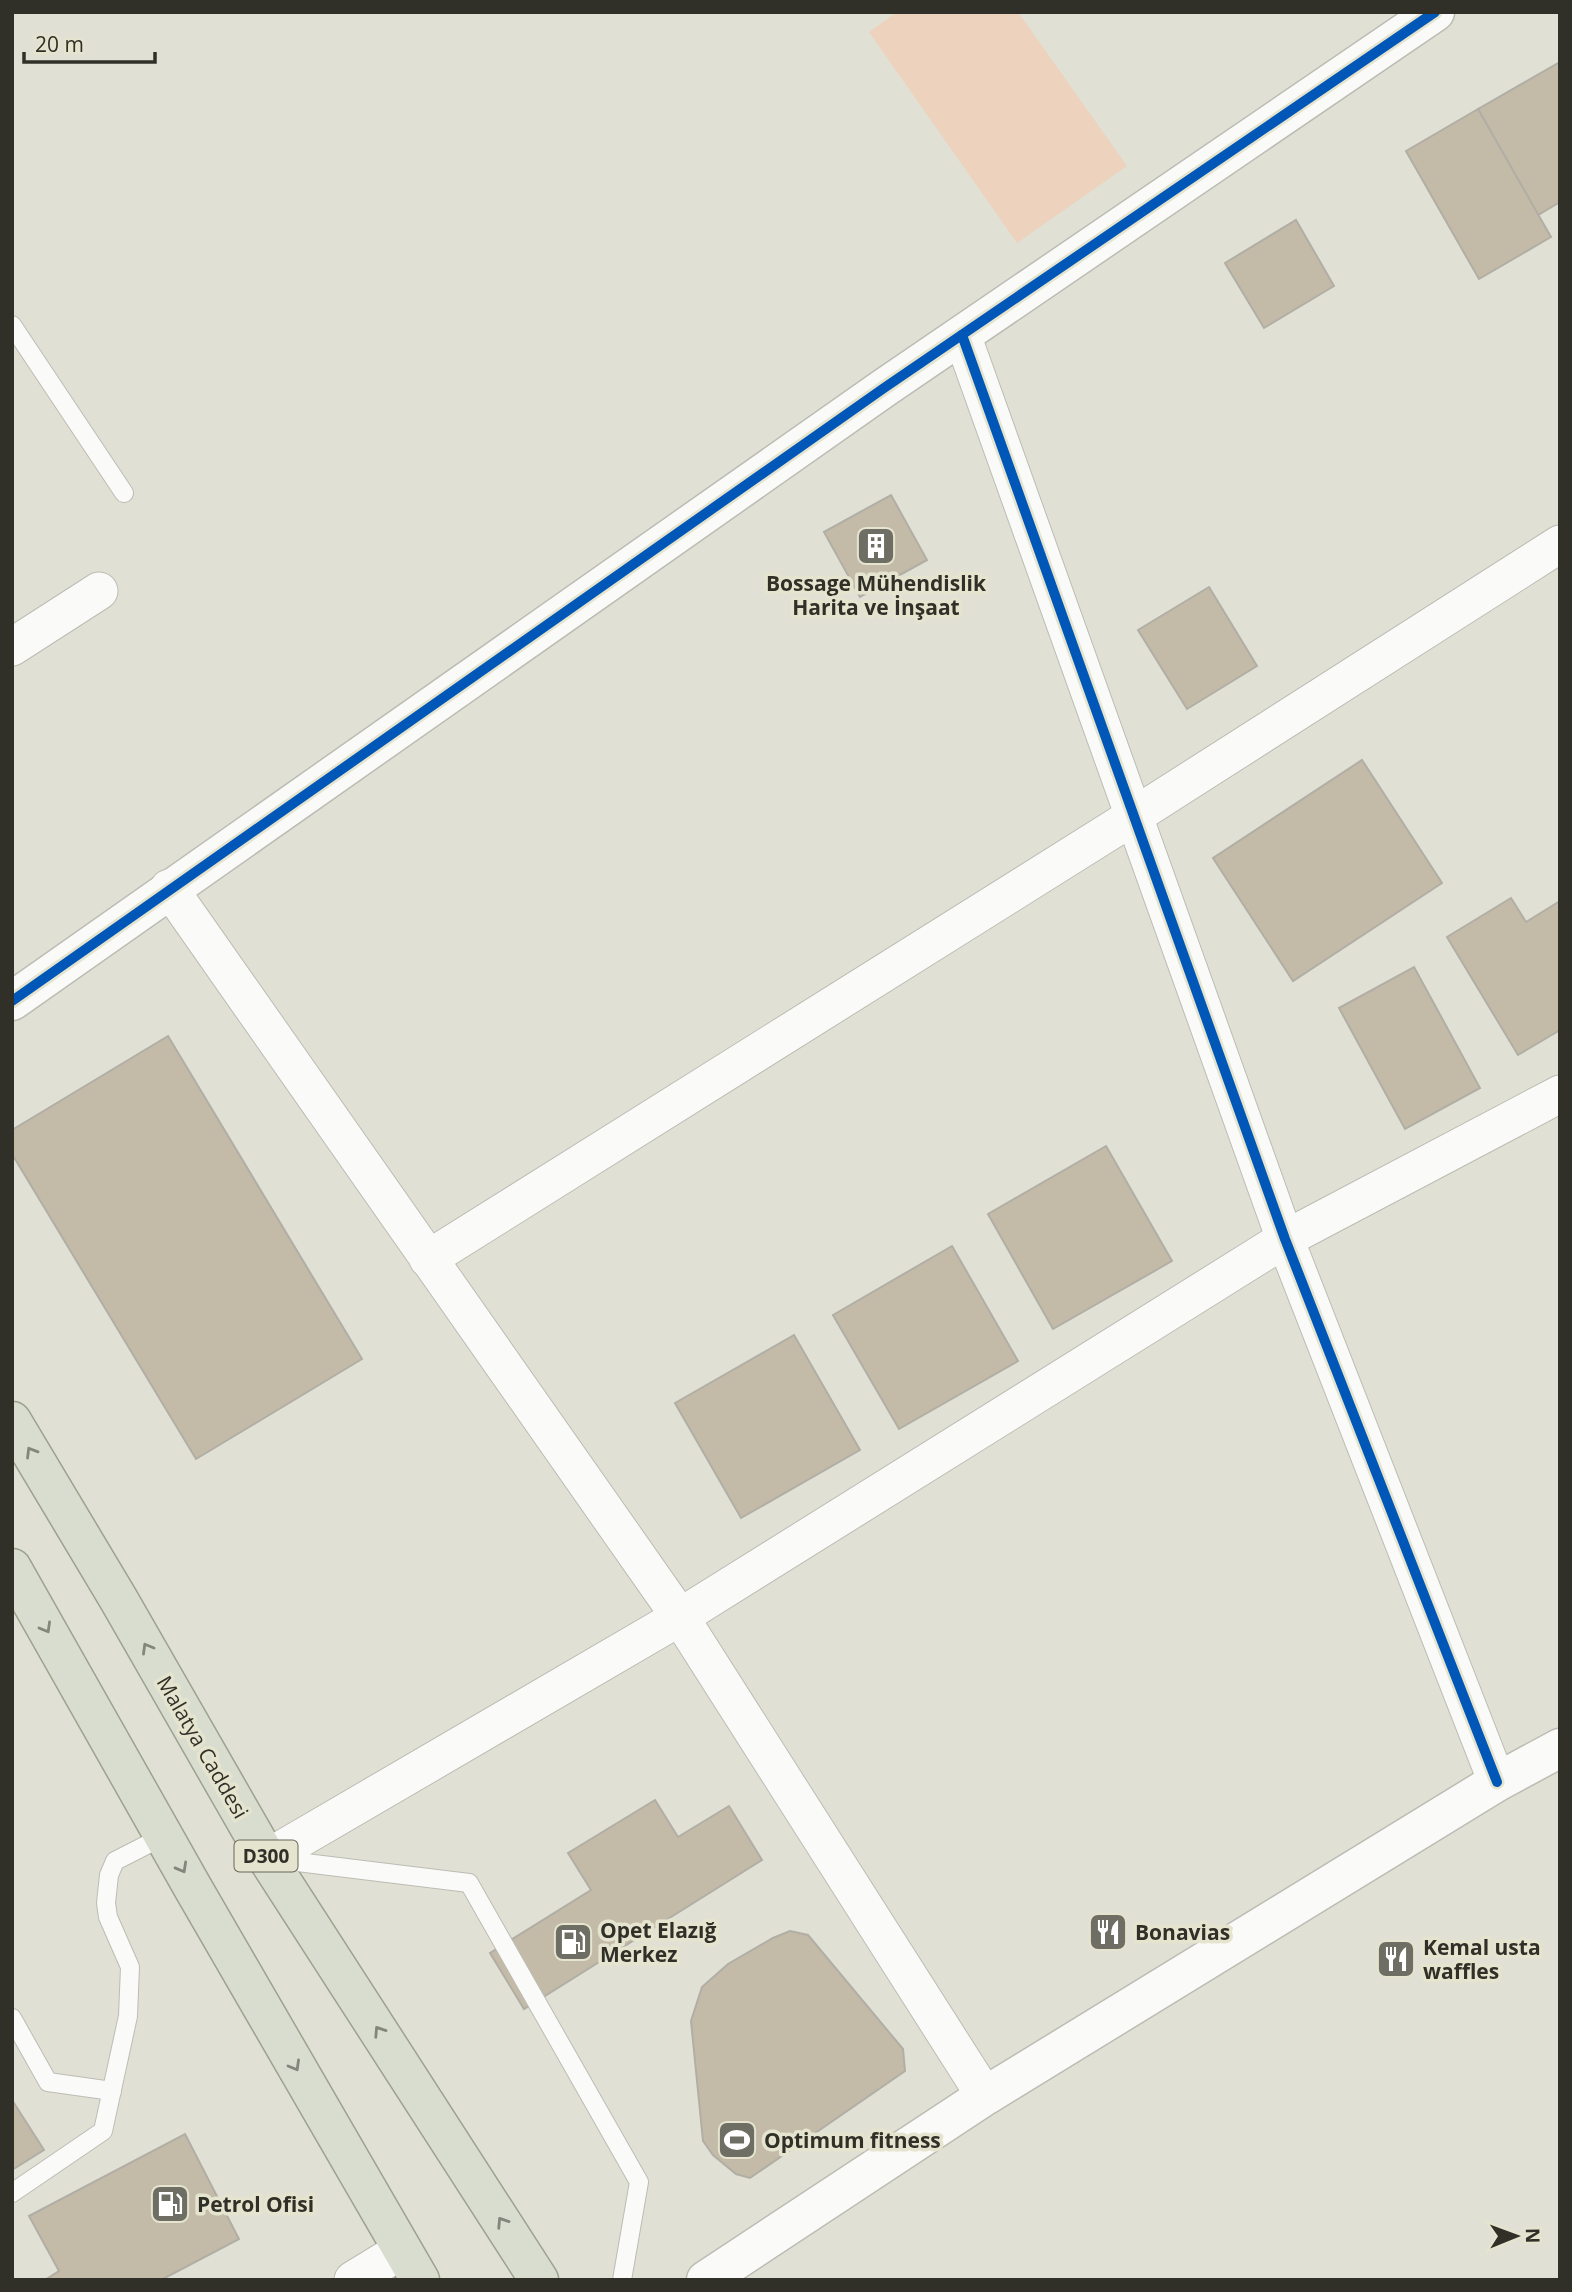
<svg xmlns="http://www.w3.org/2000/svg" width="1572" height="2292" viewBox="0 0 1572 2292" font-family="'Open Sans',sans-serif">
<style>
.green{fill:#edd2bd}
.building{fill:#c3bba7;stroke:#b1aea6;stroke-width:2}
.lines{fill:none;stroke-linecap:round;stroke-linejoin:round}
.service-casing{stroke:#bdbcb4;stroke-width:20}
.minor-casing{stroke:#bdbcb4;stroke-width:39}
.tertiary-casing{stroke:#bdbcb4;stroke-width:41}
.trunk-casing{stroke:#9ca28e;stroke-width:41}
.service{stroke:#fafaf9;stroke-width:18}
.minor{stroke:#fafaf9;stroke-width:37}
.tertiary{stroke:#fafaf9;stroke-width:38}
.trunk{stroke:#d8ddd0;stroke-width:38}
.cycleway-casing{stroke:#e5e4cf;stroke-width:15}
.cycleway{stroke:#0057b8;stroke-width:10}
.oneway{stroke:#84867c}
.labels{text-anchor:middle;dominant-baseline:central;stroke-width:7;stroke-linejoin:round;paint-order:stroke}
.shield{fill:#e5e4cf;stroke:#67665a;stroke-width:2}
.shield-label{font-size:19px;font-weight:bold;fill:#313028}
.poi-label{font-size:21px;font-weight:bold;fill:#313028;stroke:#e5e4cf;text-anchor:start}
.street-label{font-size:21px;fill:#313028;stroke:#e5e4cf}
</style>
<rect width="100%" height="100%" fill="#e0e0d4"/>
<path class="green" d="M897,12H1018L1127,166L1017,243L869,32Z"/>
<g class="building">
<path d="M1560,62V202L1538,215L1478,109Z"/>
<path d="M1478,109L1551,237L1479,279L1406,151Z"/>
<path d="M1296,220L1334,286L1264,328L1225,263Z"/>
<path d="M891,495L927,560L860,597L824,532Z"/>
<path d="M1209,587L1257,666L1187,709L1138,630Z"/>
<path d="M1362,760L1442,883L1293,981L1213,858Z"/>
<path d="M1511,898L1526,922L1560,901V1030L1518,1055L1447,937Z"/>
<path d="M1414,967L1480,1088L1405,1129L1339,1008Z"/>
<path d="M168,1036L362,1359L196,1459L12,1154V1130Z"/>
<path d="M1106,1146L1172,1261L1053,1329L988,1214Z"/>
<path d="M952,1246L1018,1361L899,1429L833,1315Z"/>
<path d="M794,1335L860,1450L741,1518L675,1403Z"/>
<path d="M655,1800L678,1837L729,1806L762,1860L524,2009L490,1953L591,1890L568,1853Z"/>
<path d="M790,1931L808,1935L903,2049L905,2071L750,2178L736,2174L713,2155L703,2141L691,2021L702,1987L728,1964L773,1938Z"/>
<path d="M12,2100L44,2150L12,2170Z"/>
<path d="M185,2134L239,2239L161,2280H45L59,2271L29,2216Z"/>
</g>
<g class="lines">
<g class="service-casing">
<g id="service">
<path d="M12,325L124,493"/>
<path d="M273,1859L469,1883L639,2182L622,2280"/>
<path d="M12,2018L48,2082L112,2091"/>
<path d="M12,2193L103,2131L128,2016L130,1967L108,1917L106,1903L109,1875L115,1861L164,1836"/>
</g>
</g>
<g class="minor-casing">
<g id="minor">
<path d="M962,335L1285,1239L1497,1782"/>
<path d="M12,647L99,591"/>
<path d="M169,888L680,1617L985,2096"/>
<path d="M428,1259L1134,816L1560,544"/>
<path d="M267,1858L680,1617L1285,1239L1560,1094"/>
<path d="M353,2280L402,2250"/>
</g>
</g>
<g class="tertiary-casing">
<g id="tertiary">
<path d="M12,1001L884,388L1435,12"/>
<path d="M706,2280L985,2096L1497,1782L1560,1748"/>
</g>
</g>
<g class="trunk-casing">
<g id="trunk">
<path d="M12,1421L119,1600L267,1858L539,2280"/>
<path d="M12,1568L193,1888L420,2280"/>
</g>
</g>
<use href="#service" class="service"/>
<use href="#minor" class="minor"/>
<use href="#tertiary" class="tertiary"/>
<use href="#trunk" class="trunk"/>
<g class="cycleway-casing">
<g id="cycleway">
<path d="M962,335L1285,1239L1497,1782"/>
<path d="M12,1001L884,388L1435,12"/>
</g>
</g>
<use href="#cycleway" class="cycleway"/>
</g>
<defs><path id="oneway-chevron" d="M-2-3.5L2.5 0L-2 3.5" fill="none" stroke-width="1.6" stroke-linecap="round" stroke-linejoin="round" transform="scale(1.75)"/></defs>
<g class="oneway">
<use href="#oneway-chevron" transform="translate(31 1452) rotate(-121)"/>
<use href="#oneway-chevron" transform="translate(46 1628) rotate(60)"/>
<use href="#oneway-chevron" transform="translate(147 1648) rotate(-120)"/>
<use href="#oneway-chevron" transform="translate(182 1868) rotate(61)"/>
<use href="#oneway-chevron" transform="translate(379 2031) rotate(-123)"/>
<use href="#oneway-chevron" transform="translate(295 2066) rotate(60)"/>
<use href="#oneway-chevron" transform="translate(502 2222) rotate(-123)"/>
</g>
<defs>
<g id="building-square" transform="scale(2.0125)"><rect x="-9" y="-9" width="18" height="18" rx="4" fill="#6e6e64" stroke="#e5e4cf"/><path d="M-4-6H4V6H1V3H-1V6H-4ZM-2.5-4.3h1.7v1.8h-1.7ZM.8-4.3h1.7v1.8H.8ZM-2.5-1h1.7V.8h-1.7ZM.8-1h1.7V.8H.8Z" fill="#fff"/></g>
<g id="restaurant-square" transform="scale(2.0125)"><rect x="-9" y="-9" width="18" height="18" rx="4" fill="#6e6e64" stroke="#e5e4cf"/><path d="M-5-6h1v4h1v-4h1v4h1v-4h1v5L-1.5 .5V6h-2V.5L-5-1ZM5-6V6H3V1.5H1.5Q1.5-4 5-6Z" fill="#fff"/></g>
<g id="fuel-square" transform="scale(2.0125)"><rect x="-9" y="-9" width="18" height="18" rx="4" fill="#6e6e64" stroke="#e5e4cf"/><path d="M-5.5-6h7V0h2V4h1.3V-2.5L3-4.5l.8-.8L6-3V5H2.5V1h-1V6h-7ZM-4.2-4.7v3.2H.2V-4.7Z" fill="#fff"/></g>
<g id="stadium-square" transform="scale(2.0125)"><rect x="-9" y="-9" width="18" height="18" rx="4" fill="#6e6e64" stroke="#e5e4cf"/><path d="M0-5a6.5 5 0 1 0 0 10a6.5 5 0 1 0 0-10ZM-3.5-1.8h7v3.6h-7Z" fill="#fff"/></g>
</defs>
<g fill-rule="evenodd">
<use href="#building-square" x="876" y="546"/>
<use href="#restaurant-square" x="1108" y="1932"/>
<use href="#fuel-square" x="573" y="1942"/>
<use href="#restaurant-square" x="1396" y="1959"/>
<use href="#stadium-square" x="737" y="2140"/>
<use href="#fuel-square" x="170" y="2204"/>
</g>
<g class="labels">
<rect class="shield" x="234.5" y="1840.5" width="63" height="31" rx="5"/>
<g class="shield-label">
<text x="266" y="1856">D300</text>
</g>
<g class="poi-label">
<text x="876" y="583" text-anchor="middle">Bossage Mühendislik<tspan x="876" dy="24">Harita ve İnşaat</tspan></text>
<text x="600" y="1930">Opet Elazığ<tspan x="600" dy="24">Merkez</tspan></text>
<text x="1135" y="1932">Bonavias</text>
<text x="1423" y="1947">Kemal usta<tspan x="1423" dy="24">waffles</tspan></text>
<text x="764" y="2140">Optimum fitness</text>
<text x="197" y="2204">Petrol Ofisi</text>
</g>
<g class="street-label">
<text transform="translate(203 1747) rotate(60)">Malatya Caddesi</text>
</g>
</g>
<rect width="1572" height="2292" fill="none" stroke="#313028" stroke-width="28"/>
<g transform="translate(1516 2236) rotate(89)" stroke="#e5e4cf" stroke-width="5" paint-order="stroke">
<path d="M0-5L12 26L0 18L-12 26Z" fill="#313028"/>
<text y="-10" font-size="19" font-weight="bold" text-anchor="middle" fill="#313028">N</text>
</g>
<path d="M24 52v10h131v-10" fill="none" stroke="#313028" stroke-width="3.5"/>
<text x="35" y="52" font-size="21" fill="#313028" stroke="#e5e4cf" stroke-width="5" paint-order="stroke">20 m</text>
</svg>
